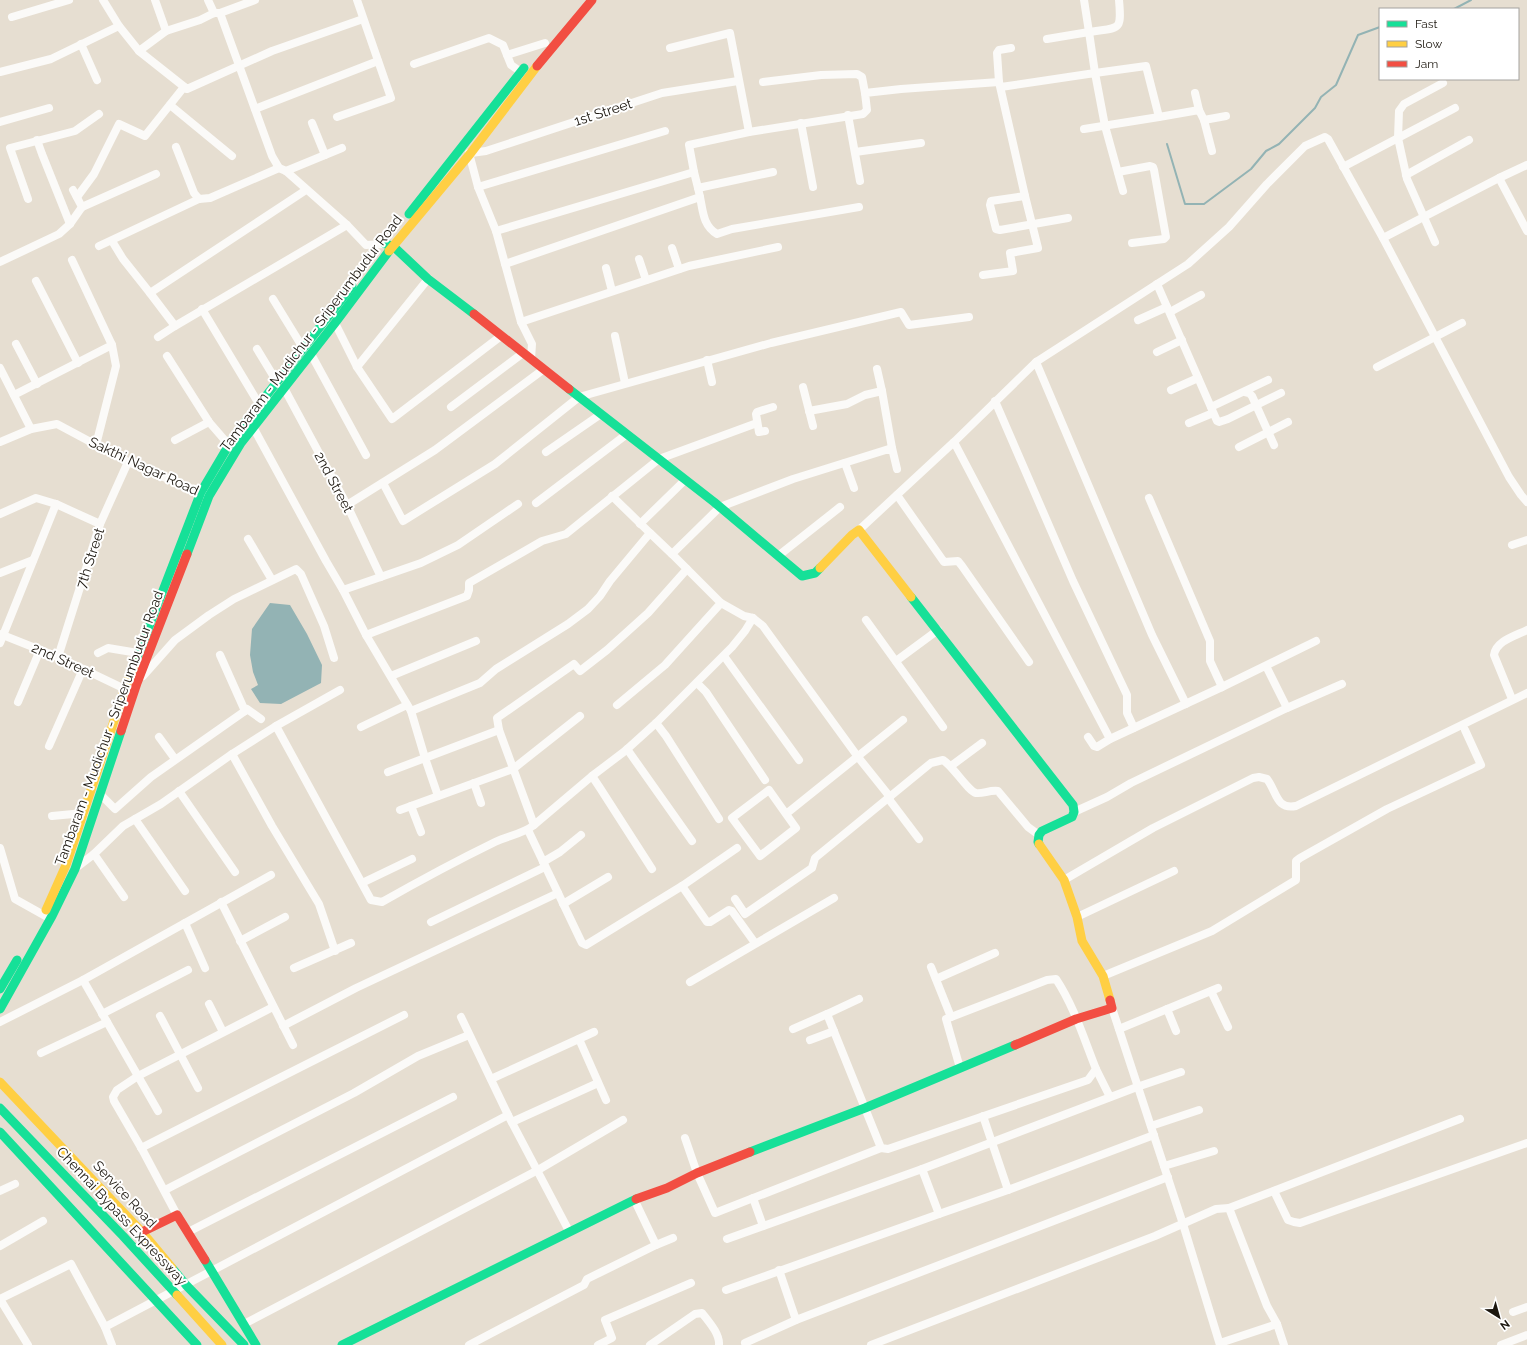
<svg xmlns="http://www.w3.org/2000/svg" width="1527" height="1345" viewBox="0 0 1527 1345" font-family="Raleway,sans-serif">
<style>
.water{fill:#93b3b4}
.lines{fill:none;stroke-linecap:round;stroke-linejoin:round}
.stream{stroke:#93b3b4;stroke-width:2}
.street{stroke:#fbfaf8;stroke-width:8}
.fast{stroke:#16e098;stroke-width:9}
.slow{stroke:#ffcf43;stroke-width:9}
.jam{stroke:#f24e42;stroke-width:9}
.labels{text-anchor:middle;dominant-baseline:central;stroke-width:4;stroke-linejoin:round;paint-order:stroke}
.street-label{font-size:14px;fill:#1c170f;stroke:#fff}
</style>
<rect width="100%" height="100%" fill="#e6ded1"/>
<path class="water" d="M270,603L290,605L307,634L322,665L321,683L281,704L260,703L251,689L258,685L253,672L250,655L252,629Z"/>
<g class="lines">
<g class="stream">
<path d="M1454,9L1471,0"/>
<path d="M1167,144L1185,204H1204L1251,169L1266,151L1279,144L1315,108L1321,97L1336,85L1358,35L1380,27"/>
</g>
<g class="street">
<path d="M103,0L119,26"/>
<path d="M155,0L166,31"/>
<path d="M208,0L214,13"/>
<path d="M1084,0L1089,32C1119,27 1122,33 1119,0"/>
<path d="M220,13L255,0"/>
<path d="M12,17L69,0"/>
<path d="M1047,39L1089,32L1095,73L1146,66L1159,117L1199,110L1204,120L1212,151"/>
<path d="M81,44L97,80"/>
<path d="M670,48L730,33L749,132"/>
<path d="M1011,48L999,50L997,53L999,82L1025,196L991,201L990,205L996,229L1000,230L1068,218"/>
<path d="M139,51L187,89L272,51L363,19"/>
<path d="M507,55L545,43"/>
<path d="M414,64L489,38L503,45L511,65L521,72"/>
<path d="M0,72L51,59L119,26L139,51L166,31L200,20L214,13H220L272,156L279,168L286,171L347,225L366,245L385,244"/>
<path d="M763,82L821,75L857,74L862,77L865,93"/>
<path d="M1001,87L1095,73L1105,126L1123,191"/>
<path d="M1195,93L1199,110"/>
<path d="M170,105L232,156"/>
<path d="M255,109L378,61"/>
<path d="M848,115L860,181"/>
<path d="M337,117L391,98L357,0"/>
<path d="M1204,120L1226,116"/>
<path d="M0,122L49,108"/>
<path d="M312,123L325,155"/>
<path d="M801,123L813,187"/>
<path d="M1084,129L1159,117"/>
<path d="M37,140L42,154L70,224"/>
<path d="M176,147L194,193L199,199L210,198L279,168"/>
<path d="M855,152L921,143"/>
<path d="M469,153L478,187L496,231L521,322L532,344L531,359"/>
<path d="M471,153L486,151L662,93L738,81"/>
<path d="M1343,167L1455,108"/>
<path d="M286,171L342,148"/>
<path d="M694,172L689,145L749,132L863,114L867,110L865,93L901,89L999,82"/>
<path d="M1118,172L1150,166L1153,167L1154,170L1166,237L1164,239L1132,243"/>
<path d="M1406,175L1469,140"/>
<path d="M1499,178L1527,231"/>
<path d="M478,187L665,131"/>
<path d="M306,190L150,293L175,326L347,225"/>
<path d="M77,197L94,174L119,124L145,136L184,87"/>
<path d="M700,197C703,211 703,226 717,234L732,229L859,207"/>
<path d="M28,199L10,148L75,131L99,114"/>
<path d="M82,207L156,174"/>
<path d="M496,231L694,172L698,188L773,172"/>
<path d="M1383,238L1499,178L1527,165"/>
<path d="M112,241L123,259L150,293"/>
<path d="M1435,242L1407,179L1398,138L1399,111L1404,104L1443,83"/>
<path d="M99,246L199,199"/>
<path d="M672,248L679,269"/>
<path d="M639,259L646,280"/>
<path d="M0,262L59,234L70,224L82,207L73,190"/>
<path d="M505,264L700,197L698,188"/>
<path d="M606,268L612,291"/>
<path d="M983,275L1013,271L1010,253L1038,248L1025,196"/>
<path d="M36,281L78,363"/>
<path d="M1157,284L1217,421L1219,422L1228,419L1281,393"/>
<path d="M273,299L303,348"/>
<path d="M202,309L259,404"/>
<path d="M1170,312L1201,295"/>
<path d="M1138,320L1167,307"/>
<path d="M521,322L689,266L778,247"/>
<path d="M335,323L357,367L392,419L501,336"/>
<path d="M615,336L625,383"/>
<path d="M158,337L175,326"/>
<path d="M16,344L37,384"/>
<path d="M257,349L277,382"/>
<path d="M1157,352L1182,340"/>
<path d="M311,354L366,455"/>
<path d="M167,356L209,422L229,445"/>
<path d="M707,360L712,382"/>
<path d="M1036,362L1188,264L1229,227L1267,184L1305,146L1325,137L1328,139L1383,238L1509,477L1521,495L1527,502"/>
<path d="M357,367L428,279"/>
<path d="M1377,367L1462,323"/>
<path d="M0,368L31,429"/>
<path d="M877,369L882,391"/>
<path d="M803,387L813,426"/>
<path d="M284,388L347,505L381,577"/>
<path d="M1171,390L1198,378"/>
<path d="M1245,392L1249,393L1252,396L1274,445"/>
<path d="M14,395L112,345L72,260"/>
<path d="M995,401L1073,581L1127,695V713L1134,728"/>
<path d="M451,407L523,353"/>
<path d="M1211,407L1268,380"/>
<path d="M809,411L847,404L865,395L882,391L892,448"/>
<path d="M1189,423L1213,413"/>
<path d="M253,427L326,561L343,590L366,635L411,711L425,758L499,730"/>
<path d="M765,431L759,432L756,414L757,412L773,407"/>
<path d="M175,440L209,422"/>
<path d="M0,442L31,429L57,424L128,462L204,494"/>
<path d="M954,442L1110,739"/>
<path d="M96,445L116,366L112,345"/>
<path d="M1239,447L1288,422"/>
<path d="M546,452L601,414"/>
<path d="M845,463L854,488"/>
<path d="M383,483L403,521L495,464L579,397L771,343L901,312L909,325L969,317"/>
<path d="M897,495L944,562L958,561L962,566L1029,662"/>
<path d="M612,496L650,533"/>
<path d="M1149,498L1210,641V661L1222,687"/>
<path d="M536,503L627,434"/>
<path d="M347,505L435,450L544,369"/>
<path d="M0,514L36,498L56,504L100,524"/>
<path d="M640,524L685,480"/>
<path d="M859,530L954,442L1036,362L1152,635L1186,704"/>
<path d="M248,539L272,580"/>
<path d="M1512,545L1527,540"/>
<path d="M778,556L840,507"/>
<path d="M0,573L33,560"/>
<path d="M343,590L421,563L458,545L518,504"/>
<path d="M721,603L744,616L753,618L763,626L858,757L890,797"/>
<path d="M866,620L943,727"/>
<path d="M0,634L58,657L127,690"/>
<path d="M366,635L467,596L469,590V583L542,541L566,534L659,459L757,423"/>
<path d="M0,643L56,504"/>
<path d="M98,653L108,648L138,653"/>
<path d="M220,655L245,711"/>
<path d="M724,656L799,760"/>
<path d="M58,657L100,524L128,462"/>
<path d="M896,661L938,630"/>
<path d="M1266,666L1287,708"/>
<path d="M143,676L175,640L209,615L234,599L296,569L301,574L324,626L334,658"/>
<path d="M391,676L476,641"/>
<path d="M697,683L706,692L765,780"/>
<path d="M1512,699L1494,655C1496,641 1515,636 1527,630"/>
<path d="M18,702L40,650"/>
<path d="M617,705L665,665L721,603L687,569"/>
<path d="M411,711L480,683L496,669L568,624L588,609L600,596L610,581L650,533L672,554"/>
<path d="M656,723L666,736L719,819"/>
<path d="M276,726L340,690"/>
<path d="M361,727L407,705"/>
<path d="M159,737L175,759"/>
<path d="M1088,737L1094,746L1097,747L1110,739L1222,687L1316,641"/>
<path d="M49,746L83,669"/>
<path d="M627,749L692,841"/>
<path d="M232,754L272,826L319,904L335,951"/>
<path d="M951,766L982,743"/>
<path d="M388,772L425,758L438,796"/>
<path d="M592,776L600,788L652,869"/>
<path d="M474,783L481,803"/>
<path d="M179,791L235,872"/>
<path d="M100,794L115,809L151,777L245,711L247,709L261,719"/>
<path d="M888,798L919,839"/>
<path d="M411,806L421,832"/>
<path d="M400,810L513,769L580,716"/>
<path d="M1074,812L1107,797L1131,783L1287,708L1342,684"/>
<path d="M786,814L796,828L760,856L732,818L769,790L786,814L903,720"/>
<path d="M52,816L84,813"/>
<path d="M135,819L185,891"/>
<path d="M534,825L592,776L625,751L656,723L732,647L745,631L753,618"/>
<path d="M528,830L580,939L582,943L586,945L682,886L737,848"/>
<path d="M0,848L15,899L49,918"/>
<path d="M94,854L124,897"/>
<path d="M543,862L560,852L581,835"/>
<path d="M77,867L94,854L123,826L161,804L232,754L276,726L371,900L382,902C419,881 456,861 495,842C507,836 523,834 534,825L499,730L497,718L574,664L580,671L607,650L648,613L687,569L672,554L720,507L793,479L892,448L897,469"/>
<path d="M1064,880L1153,828L1253,778L1259,777L1267,779C1277,792 1276,810 1296,806L1527,693"/>
<path d="M362,883L412,859"/>
<path d="M682,886L707,922H710L729,910L732,911L755,943"/>
<path d="M735,899L745,914L812,868L815,858L931,763L943,760C953,766 968,791 976,793C983,794 989,790 998,791L1028,827L1039,835"/>
<path d="M221,902L293,1045"/>
<path d="M563,904L608,877"/>
<path d="M1077,917L1174,871"/>
<path d="M431,922L545,867"/>
<path d="M185,923L205,968"/>
<path d="M240,941L285,917"/>
<path d="M931,967L951,1017"/>
<path d="M294,968L351,943"/>
<path d="M1103,976L1212,931L1296,880V861L1300,858L1387,809L1481,765L1465,730"/>
<path d="M936,979L995,953"/>
<path d="M83,980L158,1111"/>
<path d="M690,982L834,898"/>
<path d="M1211,991L1228,1027"/>
<path d="M209,1004L223,1032"/>
<path d="M1112,1008L1183,1224L1220,1345"/>
<path d="M1167,1009L1176,1031"/>
<path d="M102,1014L188,970"/>
<path d="M827,1014L859,999"/>
<path d="M160,1016L198,1088"/>
<path d="M461,1017L508,1115"/>
<path d="M0,1022L83,980L271,875"/>
<path d="M283,1026L356,988L558,893"/>
<path d="M793,1029L827,1014L881,1148L888,1149L1088,1080L1096,1069C1084,1039 1074,1006 1056,979L1047,980L946,1019L960,1068"/>
<path d="M1119,1029L1218,988"/>
<path d="M579,1039L606,1100"/>
<path d="M810,1040L834,1031"/>
<path d="M41,1053L107,1022"/>
<path d="M1096,1069L1110,1097"/>
<path d="M491,1079L594,1032"/>
<path d="M983,1116L1008,1190L1154,1135"/>
<path d="M512,1122L598,1083"/>
<path d="M1151,1126L1199,1110"/>
<path d="M685,1138L697,1173L715,1213L881,1148"/>
<path d="M141,1148L404,1015"/>
<path d="M1164,1166L1214,1151"/>
<path d="M922,1169L1137,1087L1181,1072"/>
<path d="M165,1190L354,1093L418,1056L469,1035"/>
<path d="M0,1191L15,1184"/>
<path d="M1274,1191L1288,1220L1294,1222L1300,1223L1527,1143"/>
<path d="M753,1198L763,1226"/>
<path d="M1229,1208L1460,1119"/>
<path d="M939,1214L1008,1190"/>
<path d="M177,1215L143,1151L114,1101L113,1097L117,1090L138,1076L273,1007"/>
<path d="M188,1232L453,1097"/>
<path d="M656,1245L673,1238"/>
<path d="M0,1246L43,1221"/>
<path d="M779,1270L796,1320L1168,1177"/>
<path d="M726,1290L939,1214L922,1169L727,1239"/>
<path d="M0,1299L71,1264L105,1327"/>
<path d="M0,1299L28,1345"/>
<path d="M1513,1312L1527,1307"/>
<path d="M244,1324L538,1170L623,1120"/>
<path d="M745,1343L796,1320"/>
<path d="M1220,1343L1277,1324"/>
<path d="M112,1345L105,1327L508,1115L569,1231"/>
<path d="M469,1345L584,1285L587,1279L656,1245L634,1199"/>
<path d="M598,1345L612,1338L605,1320L691,1283"/>
<path d="M650,1345L695,1314L702,1313C709,1322 720,1334 719,1345"/>
<path d="M871,1345L1155,1236L1216,1209L1229,1208L1267,1306L1277,1324L1284,1345"/>
<path d="M1501,1345L1527,1335"/>
</g>
<g class="fast">
<path d="M409,214L524,68"/>
<path d="M385,244L393,246L428,279L474,314"/>
<path d="M569,389L714,502L802,576L815,573L820,568"/>
<path d="M187,554L209,496L241,443L335,323L389,251"/>
<path d="M911,597L1073,805L1074,812L1072,817L1042,831L1039,835L1038,842L1039,844"/>
<path d="M135,663L201,492L233,438L352,286"/>
<path d="M0,989L17,960"/>
<path d="M0,1009L52,916L75,869L121,731"/>
<path d="M0,1108L123,1236L177,1295"/>
<path d="M0,1132L197,1345"/>
<path d="M750,1152L865,1108L1015,1045"/>
<path d="M205,1260L256,1345"/>
<path d="M172,1268L186,1285L244,1345"/>
<path d="M342,1345L636,1199"/>
</g>
<g class="slow">
<path d="M389,251L470,154L537,66"/>
<path d="M820,568L852,535L859,530L911,597"/>
<path d="M1039,844L1064,880L1077,917L1082,941L1103,976L1110,1000"/>
<path d="M46,910L66,865L125,688L135,663"/>
<path d="M0,1082L142,1232L172,1268"/>
<path d="M177,1295L222,1345"/>
</g>
<g class="jam">
<path d="M537,66L592,0"/>
<path d="M474,314L569,389"/>
<path d="M121,731L137,683L187,554"/>
<path d="M1015,1045L1076,1019L1112,1008L1110,1000"/>
<path d="M636,1199L667,1188L697,1173L750,1152"/>
<path d="M142,1232L177,1215L205,1260"/>
</g>
</g>
<g class="labels">
<g class="street-label">
<text transform="translate(603 112) rotate(-18)">1st Street</text>
<text transform="translate(311 333) rotate(-53)">Tambaram - Mudichur - Sriperumbudur Road</text>
<text transform="translate(144 466) rotate(25)">Sakthi Nagar Road</text>
<text transform="translate(334 482) rotate(62)">2nd Street</text>
<text transform="translate(90 558) rotate(-72)">7th Street</text>
<text transform="translate(63 660) rotate(24)">2nd Street</text>
<text transform="translate(109 728) rotate(-70)">Tambaram - Mudichur - Sriperumbudur Road</text>
<text transform="translate(125 1194) rotate(47)">Service Road</text>
<text transform="translate(122 1216) rotate(47)">Chennai Bypass Expressway</text>
</g>
</g>
<rect x="1379" y="8" width="140" height="72" fill="#ffffff" stroke="#a4a29f"/>
<rect x="1387" y="21" width="20" height="6" fill="#16e098" stroke="#a4a29f"/>
<text x="1415" y="28" font-size="12" fill="#1c170f">Fast</text>
<rect x="1387" y="41" width="20" height="6" fill="#ffcf43" stroke="#a4a29f"/>
<text x="1415" y="48" font-size="12" fill="#1c170f">Slow</text>
<rect x="1387" y="61" width="20" height="6" fill="#f24e42" stroke="#a4a29f"/>
<text x="1415" y="68" font-size="12" fill="#1c170f">Jam</text>
<g transform="translate(1499 1317) rotate(143)" stroke="#ffffff" stroke-width="3" paint-order="stroke">
<path d="M0-3L7 15L0 10L-7 15Z" fill="#1c170f"/>
<text y="-6" font-size="11" font-weight="bold" text-anchor="middle" fill="#1c170f">N</text>
</g>
</svg>
